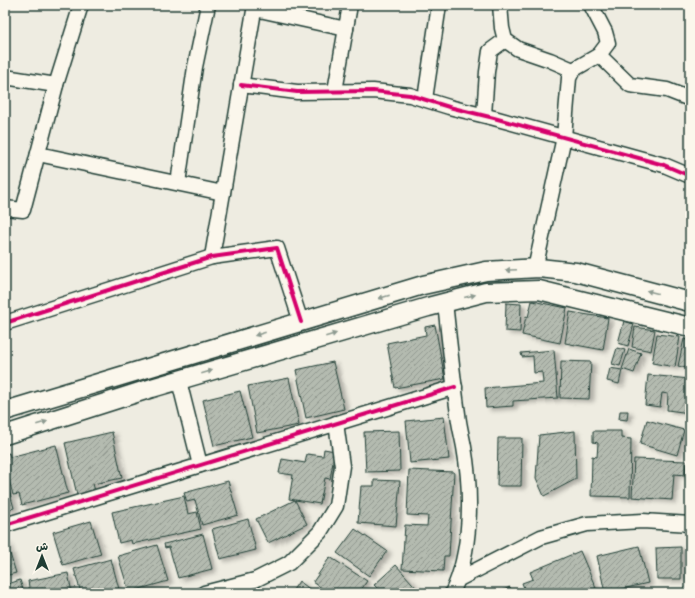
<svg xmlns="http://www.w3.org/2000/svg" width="695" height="598" viewBox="0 0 695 598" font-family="Mynerve,'Playpen Sans Arabic',sans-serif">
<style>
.building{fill:url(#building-hatch);stroke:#1f3d34;filter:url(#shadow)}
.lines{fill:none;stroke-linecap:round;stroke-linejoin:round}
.minor-casing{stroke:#1f3d34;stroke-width:17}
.major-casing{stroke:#1f3d34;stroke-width:21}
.minor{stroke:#fbf7ec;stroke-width:14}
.major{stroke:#fbf7ec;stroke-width:18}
.cycleway-casing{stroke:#fbf7ec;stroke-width:6}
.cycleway{stroke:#d6006c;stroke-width:4}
.oneway{fill:#8d9a90}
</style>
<defs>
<pattern id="building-hatch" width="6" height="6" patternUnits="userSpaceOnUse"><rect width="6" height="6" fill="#b4bbb0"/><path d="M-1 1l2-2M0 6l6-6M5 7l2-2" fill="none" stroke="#929990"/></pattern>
<filter id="shadow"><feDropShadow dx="4.5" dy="2.5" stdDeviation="2" flood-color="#0004"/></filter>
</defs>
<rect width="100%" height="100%" fill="#eeece1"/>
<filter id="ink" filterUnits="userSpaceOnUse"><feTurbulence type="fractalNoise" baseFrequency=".025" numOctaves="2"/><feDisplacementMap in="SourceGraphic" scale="8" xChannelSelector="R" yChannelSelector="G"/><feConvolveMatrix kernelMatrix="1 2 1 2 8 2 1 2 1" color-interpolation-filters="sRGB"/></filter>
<g filter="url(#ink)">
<g class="building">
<path d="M532,301L567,308L560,343L522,335L526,316L528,317Z"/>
<path d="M506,303L521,304L520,332L505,331Z"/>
<path d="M570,312L608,318L603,350L565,343Z"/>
<path d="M624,321L634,324L628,346L618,343Z"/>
<path d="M435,325L445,379L395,388L387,343L426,335L425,327Z"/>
<path d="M635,327L655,330L651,351L632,347Z"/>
<path d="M657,334L680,337L675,367L652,363Z"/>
<path d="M684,339L690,341V369L678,366Z"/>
<path d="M617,348L625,350L620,366L612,364Z"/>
<path d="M629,349L641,353L634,373L622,369Z"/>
<path d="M554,350L558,398L513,401V406L486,408L485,388L543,383L542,372L534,373L533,356L522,357L521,353Z"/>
<path d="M561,361L591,362L589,399L560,398Z"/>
<path d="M333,362L344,409L306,418L296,370Z"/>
<path d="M610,368L622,370L619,384L607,381Z"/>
<path d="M648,375L690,379V413L667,410L668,394L662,393L660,407L645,405Z"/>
<path d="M289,378L299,425L257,433L248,386Z"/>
<path d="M240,391L252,437L214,446L203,400Z"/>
<path d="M620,411H628L627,420L619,419Z"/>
<path d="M444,417L449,459L410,463L406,421Z"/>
<path d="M647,420L684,430L677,455L640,444Z"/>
<path d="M399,431L400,471L366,472L364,432Z"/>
<path d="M575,431L576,479L544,496L536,478L539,435Z"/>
<path d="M593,431H621V438L631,439L630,497L591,496L592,456L597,457L598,443L593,442Z"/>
<path d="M112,432L122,478L93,484L95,491L77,495L65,443Z"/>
<path d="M498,438H522L521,486H497Z"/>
<path d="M56,445L68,493L22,505L19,494L13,495L5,465V454L9,453L10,457Z"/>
<path d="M324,449L335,451L330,479L325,478L320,504L289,499L293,475L279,473L282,459L305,463L307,454L323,456Z"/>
<path d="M634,459L686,461L685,475L674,474L672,500L632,497Z"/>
<path d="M409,470L454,472L449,556H444L443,571L402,569L405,525L427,526L428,516L407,515Z"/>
<path d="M5,475L14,508L5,511Z"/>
<path d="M374,480L400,481L396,526L358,523L361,486H374Z"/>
<path d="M228,481L238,515L202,525L195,500L187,502L184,493Z"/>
<path d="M184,496L188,514L197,512L201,529L132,544L131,540L119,543L112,512Z"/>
<path d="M295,500L307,524L268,543L256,519Z"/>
<path d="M248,519L256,550L220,559L212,529Z"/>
<path d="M91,521L101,554L63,565L53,532Z"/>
<path d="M355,529L387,551L369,576L337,553Z"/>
<path d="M203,534L212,569L178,578L169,547L165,548L164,544Z"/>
<path d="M5,541H6L16,573L5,576Z"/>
<path d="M157,545L168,581L129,592L118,556Z"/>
<path d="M639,546L648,583L605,593L597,556Z"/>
<path d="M681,547V579H657L656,548Z"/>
<path d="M580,551L598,593H526L522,583L533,579L530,572Z"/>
<path d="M330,557L367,581L359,593H329L313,582Z"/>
<path d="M111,559L120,593H81L74,569Z"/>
<path d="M396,565L420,592L425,588L430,593H382L374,585Z"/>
<path d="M68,573L72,593H30L28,581Z"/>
<path d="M20,580L24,593H5V585Z"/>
<path d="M299,581L315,593H291Z"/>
<path d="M510,587L513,593H497Z"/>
</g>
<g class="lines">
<g class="minor-casing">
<g id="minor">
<path d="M500,5L502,28L505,40L518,49L550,60L573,70"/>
<path d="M255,9L346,29"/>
<path d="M599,55L630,85L667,90L690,99"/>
<path d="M5,77L56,85"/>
<path d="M241,85L297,92L373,91L410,95L449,107L494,118L664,165L690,176"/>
<path d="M335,91L350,5"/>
<path d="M425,99L439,5"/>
<path d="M484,115L487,72L490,51L505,40"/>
<path d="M38,154L223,193"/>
<path d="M178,183L195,67L208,5"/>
<path d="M5,208L23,210L56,85L81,5"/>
<path d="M212,257L255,5"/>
<path d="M535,269L564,137L569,78L573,70L599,55L608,43L605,32L591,5"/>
<path d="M445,302C449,340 453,377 458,414C459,425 462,436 464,447C472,492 472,552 452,593"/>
<path d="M5,323L212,257L277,248L301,322"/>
<path d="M179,381L200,465"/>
<path d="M5,525L455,387"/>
<path d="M459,579L541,537L587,524L643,521L690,524"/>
<path d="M204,593L255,580L289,563L320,532L336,506L342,466L336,423"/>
</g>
</g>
<g class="major-casing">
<g id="major">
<path d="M5,411L423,285L486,271L539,268L576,272L690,302"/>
<path d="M5,435L152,388L428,307L486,292L539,290L690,327"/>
</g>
</g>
<use href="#minor" class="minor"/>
<use href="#major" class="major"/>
<g class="cycleway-casing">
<g id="cycleway">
<path d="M241,85L297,92L373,91L410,95L449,107L494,118L664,165L690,176"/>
<path d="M5,323L212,257L277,248L301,322"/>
<path d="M5,525L455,387"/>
</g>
</g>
<use href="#cycleway" class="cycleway"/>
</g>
<defs><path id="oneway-solid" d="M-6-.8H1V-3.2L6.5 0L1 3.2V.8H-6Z"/></defs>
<g class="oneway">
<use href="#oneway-solid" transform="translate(511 270) rotate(177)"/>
<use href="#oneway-solid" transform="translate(652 292) rotate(-165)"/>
<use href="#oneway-solid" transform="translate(470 296) rotate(-14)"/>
<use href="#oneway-solid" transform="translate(384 297) rotate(163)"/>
<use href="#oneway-solid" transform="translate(260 334) rotate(163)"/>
<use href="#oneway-solid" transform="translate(331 335) rotate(-17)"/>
<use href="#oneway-solid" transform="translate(207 372) rotate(-17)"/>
<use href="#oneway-solid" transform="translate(42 423) rotate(-17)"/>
</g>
</g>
<rect width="695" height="598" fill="none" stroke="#fbf7ec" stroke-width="20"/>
<rect x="10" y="10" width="675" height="578" fill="none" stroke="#1f3d34" stroke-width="1.5" filter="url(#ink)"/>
<g transform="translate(42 556)" stroke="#fbf7ec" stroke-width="3" paint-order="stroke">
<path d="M0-3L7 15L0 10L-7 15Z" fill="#1f3d34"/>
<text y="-6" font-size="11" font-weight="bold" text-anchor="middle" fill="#1f3d34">ش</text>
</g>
</svg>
